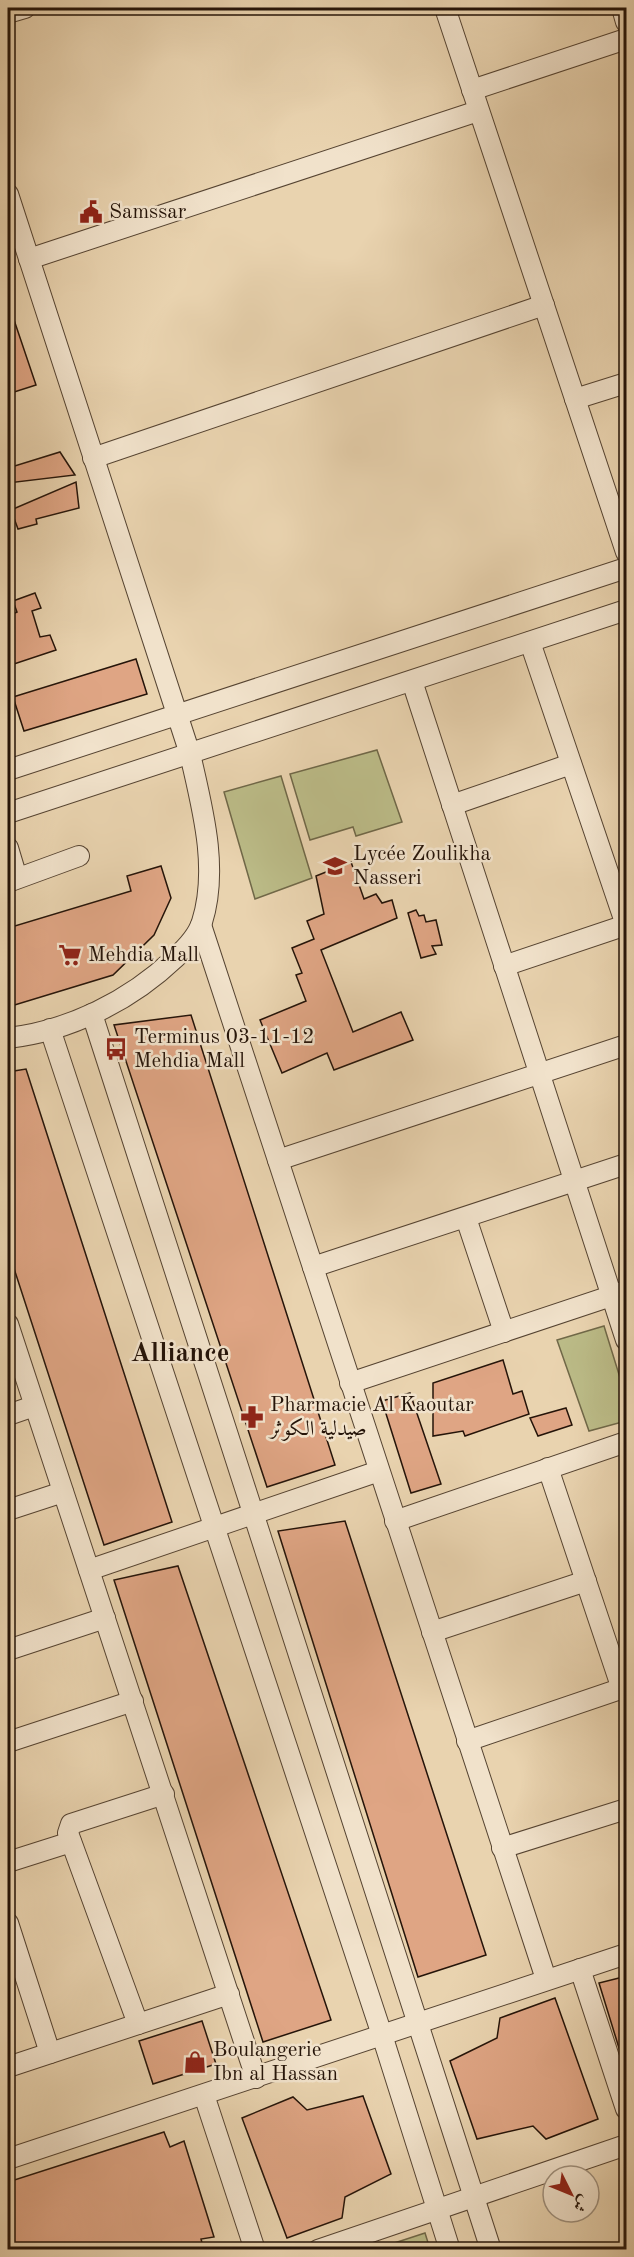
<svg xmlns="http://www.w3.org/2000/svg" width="634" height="2257" viewBox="0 0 634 2257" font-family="'Old Standard TT',Amiri,serif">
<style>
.green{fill:#bbbb87;stroke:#706848;stroke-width:1.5}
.building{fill:#dfa584;stroke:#251409;stroke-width:1.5}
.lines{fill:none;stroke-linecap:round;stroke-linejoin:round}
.minor-casing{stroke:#564432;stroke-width:22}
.minor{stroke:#f1e2cb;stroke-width:20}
.labels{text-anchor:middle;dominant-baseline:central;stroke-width:5;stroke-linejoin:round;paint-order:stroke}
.poi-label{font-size:21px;fill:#251409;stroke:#f1e2cb;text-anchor:start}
.district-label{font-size:27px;font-weight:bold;fill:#251409;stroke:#f1e2cb}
</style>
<rect width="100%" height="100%" fill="#e9d3af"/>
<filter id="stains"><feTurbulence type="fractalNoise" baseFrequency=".00333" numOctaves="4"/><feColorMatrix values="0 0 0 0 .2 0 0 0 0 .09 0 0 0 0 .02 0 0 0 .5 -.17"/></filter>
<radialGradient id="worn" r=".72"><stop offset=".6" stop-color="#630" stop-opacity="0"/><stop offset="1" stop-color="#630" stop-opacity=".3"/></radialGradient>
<g class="green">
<path d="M377,750L402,822L356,836L353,827L310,840L290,774Z"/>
<path d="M281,776L312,878L255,899L224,792Z"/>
<path d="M604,1326L626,1397V1421L589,1431L557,1340Z"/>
<path d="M425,2233L430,2249H376Z"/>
</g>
<g class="building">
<path d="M8,308H10L36,385L8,394Z"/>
<path d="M60,452L75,475L8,483V468Z"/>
<path d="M76,482L79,508L36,519L37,524L18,529L11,510Z"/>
<path d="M35,593L41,608L32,611L40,637L50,635L56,650L8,666V616L17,612L13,601Z"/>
<path d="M136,659L147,694L24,731L13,697Z"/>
<path d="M351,862L364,899L376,894L382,903L392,900L397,918L321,950L353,1032L401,1012L413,1040L334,1070L327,1053L282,1073L260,1020L306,1001L296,975L302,973L292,948L314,939L307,921L324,914L316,876Z"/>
<path d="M161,866L171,898L154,935L113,975L8,1007V928L131,891L127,876Z"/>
<path d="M416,910L419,916L424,915L426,922L436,920L442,945L432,946L436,954L421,958L408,913Z"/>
<path d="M191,1015L335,1465L267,1487L114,1025Z"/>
<path d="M26,1069L172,1522L104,1545L8,1250V1072Z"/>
<path d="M503,1360L513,1394L522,1391L529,1414L465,1436L463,1431L433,1436V1383Z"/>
<path d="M410,1393L441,1484L411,1493L382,1401Z"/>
<path d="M566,1408L572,1425L538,1436L530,1418Z"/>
<path d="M345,1521L486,1955L418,1977L278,1531Z"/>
<path d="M178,1566L331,2020L263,2042L114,1580Z"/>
<path d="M627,1976V2060L623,2061L599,1983Z"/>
<path d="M555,1998L598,2119L546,2139L533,2126L477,2139L450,2061L497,2038L500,2018Z"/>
<path d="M202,2021L216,2064L153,2084L139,2041Z"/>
<path d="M363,2096L391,2174L345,2197L342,2218L287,2238L242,2118L293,2097L307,2110Z"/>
<path d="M164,2132L170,2147L184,2141L214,2237L201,2239L204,2250H8V2182Z"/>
</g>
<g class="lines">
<g class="minor-casing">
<g id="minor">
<path d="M445,8L626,552"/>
<path d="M622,8L626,22"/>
<path d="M8,13L25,8"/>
<path d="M472,90L626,39"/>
<path d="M8,194L190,754C202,807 219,868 202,922C198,935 185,949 175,958C130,1001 69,1031 8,1038"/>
<path d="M29,259L478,111"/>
<path d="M575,399L626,383"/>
<path d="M93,458L544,305"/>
<path d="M530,642L626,925"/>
<path d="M412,681L626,1340"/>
<path d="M8,770L626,568"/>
<path d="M452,805L571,764"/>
<path d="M8,813L626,610"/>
<path d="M8,848L17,878"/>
<path d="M8,882L79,856"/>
<path d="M201,925L546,1979"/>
<path d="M504,966L626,925"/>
<path d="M92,1014L491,2250"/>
<path d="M50,1029L382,2035L450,2250"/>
<path d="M278,1160L626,1045"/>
<path d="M466,1218L504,1332"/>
<path d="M313,1267L626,1164"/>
<path d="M8,1324L256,2078"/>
<path d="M350,1383L626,1291"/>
<path d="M8,1415L34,1406"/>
<path d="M548,1468L622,1689"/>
<path d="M8,1510L63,1492"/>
<path d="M395,1521L626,1442"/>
<path d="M89,1570L379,1471"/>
<path d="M432,1632L586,1581"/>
<path d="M8,1650L105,1618"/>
<path d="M467,1741L626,1687"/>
<path d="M8,1742L133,1701"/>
<path d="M502,1848L626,1809"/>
<path d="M8,1862L71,1842"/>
<path d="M8,1923L50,2053"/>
<path d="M580,1969L626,2109"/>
<path d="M138,2024L68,1833L71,1824L164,1794"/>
<path d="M8,2067L229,1994"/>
<path d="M204,2095L255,2250"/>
<path d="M8,2159L626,1954"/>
<path d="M318,2250L626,2145"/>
</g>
</g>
<use href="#minor" class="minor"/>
</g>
<defs>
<g id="civic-bare" transform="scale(1.8)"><path d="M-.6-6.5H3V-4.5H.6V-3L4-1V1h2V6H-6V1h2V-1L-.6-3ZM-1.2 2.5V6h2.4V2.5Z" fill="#8f2418" stroke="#f1e2cb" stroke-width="2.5" paint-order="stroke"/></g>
<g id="school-bare" transform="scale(1.8)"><path d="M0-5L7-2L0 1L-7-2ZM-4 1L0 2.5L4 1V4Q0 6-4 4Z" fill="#8f2418" stroke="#f1e2cb" stroke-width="2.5" paint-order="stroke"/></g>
<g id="supermarket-bare" transform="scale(1.8)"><path d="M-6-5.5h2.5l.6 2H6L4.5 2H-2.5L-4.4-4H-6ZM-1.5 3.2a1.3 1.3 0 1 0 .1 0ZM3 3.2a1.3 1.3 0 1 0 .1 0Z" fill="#8f2418" stroke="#f1e2cb" stroke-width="2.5" paint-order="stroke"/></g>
<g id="bus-bare" transform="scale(1.8)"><path d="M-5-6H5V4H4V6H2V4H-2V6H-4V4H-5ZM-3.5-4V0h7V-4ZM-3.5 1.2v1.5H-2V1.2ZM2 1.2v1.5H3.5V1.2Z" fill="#8f2418" stroke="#f1e2cb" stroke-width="2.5" paint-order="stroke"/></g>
<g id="pharmacy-bare" transform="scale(1.8)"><path d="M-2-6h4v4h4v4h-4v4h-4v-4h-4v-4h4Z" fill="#8f2418" stroke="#f1e2cb" stroke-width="2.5" paint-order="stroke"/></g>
<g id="shop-bare" transform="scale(1.8)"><path d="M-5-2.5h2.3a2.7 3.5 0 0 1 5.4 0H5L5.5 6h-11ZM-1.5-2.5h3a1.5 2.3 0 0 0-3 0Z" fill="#8f2418" stroke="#f1e2cb" stroke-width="2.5" paint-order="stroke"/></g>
</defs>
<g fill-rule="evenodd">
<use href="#civic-bare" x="91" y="212"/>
<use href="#school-bare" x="335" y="866"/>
<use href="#supermarket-bare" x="70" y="955"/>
<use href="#bus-bare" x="116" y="1049"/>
<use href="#pharmacy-bare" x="252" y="1417"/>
<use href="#shop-bare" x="195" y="2062"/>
</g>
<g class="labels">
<g class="poi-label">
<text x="109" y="212">Samssar</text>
<text x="353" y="854">Lycée Zoulikha<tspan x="353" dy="24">Nasseri</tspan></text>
<text x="88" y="955">Mehdia Mall</text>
<text x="134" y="1037">Terminus 03-11-12<tspan x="134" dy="24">Mehdia Mall</tspan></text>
<text x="270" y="1405">Pharmacie Al Kaoutar<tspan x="270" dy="24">صيدلية الكوثر</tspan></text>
<text x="213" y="2050">Boulangerie<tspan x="213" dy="24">Ibn al Hassan</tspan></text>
</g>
<g class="district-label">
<text x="180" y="1353">Alliance</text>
</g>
</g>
<rect width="634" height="2257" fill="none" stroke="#e9d3af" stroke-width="30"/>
<rect x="9" y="9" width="616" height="2239" fill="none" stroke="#251409" stroke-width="3"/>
<rect x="15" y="15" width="604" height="2227" fill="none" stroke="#251409" stroke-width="1.5"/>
<g transform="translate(571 2194) rotate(133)"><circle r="28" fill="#f1e2cb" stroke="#9f907d" stroke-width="1.5"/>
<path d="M0-4.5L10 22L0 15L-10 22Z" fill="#8f2418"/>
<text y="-9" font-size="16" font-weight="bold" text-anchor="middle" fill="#251409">ش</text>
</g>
<rect width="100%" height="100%" filter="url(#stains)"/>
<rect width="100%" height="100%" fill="url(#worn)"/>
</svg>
